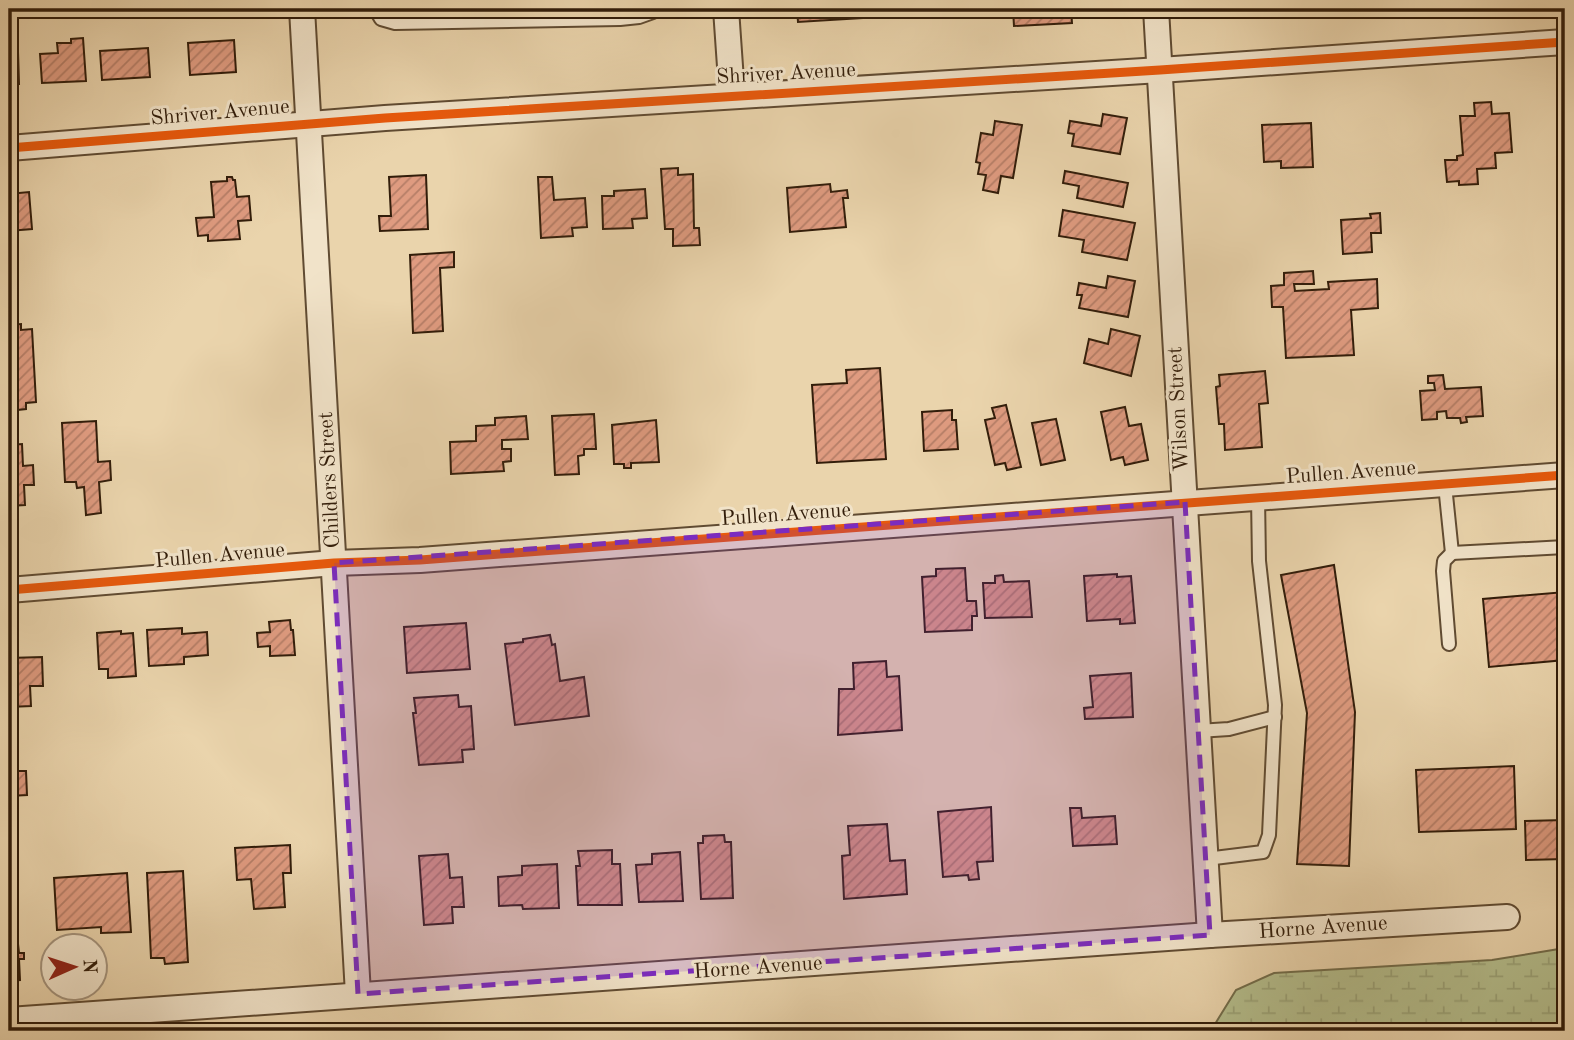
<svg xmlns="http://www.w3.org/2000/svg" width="1574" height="1040" viewBox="0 0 1574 1040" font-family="'Old Standard TT',serif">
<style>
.wetland{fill:url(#wetland-marsh);stroke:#736d4b;stroke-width:2}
.building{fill:url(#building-hatch);stroke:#321d0a;stroke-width:2}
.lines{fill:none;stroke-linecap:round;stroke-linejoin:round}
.lane-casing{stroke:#604b32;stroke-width:16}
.street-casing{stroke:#604b32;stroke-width:28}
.lane{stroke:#f1e3c9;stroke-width:12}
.street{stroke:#f1e3c9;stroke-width:24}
.cycleway-casing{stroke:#f1e3c9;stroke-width:13}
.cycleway{stroke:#e8590c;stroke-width:9}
.marked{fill:#7b2cbf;fill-opacity:0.2;stroke:#7b2cbf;stroke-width:5;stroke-dasharray:14 9;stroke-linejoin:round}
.labels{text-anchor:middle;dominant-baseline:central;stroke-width:6;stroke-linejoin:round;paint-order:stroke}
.street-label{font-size:21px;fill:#321d0a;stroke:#f1e3c9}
</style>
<defs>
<pattern id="wetland-marsh" width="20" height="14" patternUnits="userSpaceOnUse" patternTransform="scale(1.75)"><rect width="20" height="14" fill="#b4bd8c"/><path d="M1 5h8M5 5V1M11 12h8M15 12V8" fill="none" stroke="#9ba277"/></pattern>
<pattern id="building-hatch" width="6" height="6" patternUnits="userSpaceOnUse" patternTransform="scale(1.75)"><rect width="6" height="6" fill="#df9b80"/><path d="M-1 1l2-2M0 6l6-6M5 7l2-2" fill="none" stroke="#b57e67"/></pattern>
</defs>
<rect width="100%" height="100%" fill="#ead4ac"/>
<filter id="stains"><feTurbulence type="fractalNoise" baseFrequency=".00286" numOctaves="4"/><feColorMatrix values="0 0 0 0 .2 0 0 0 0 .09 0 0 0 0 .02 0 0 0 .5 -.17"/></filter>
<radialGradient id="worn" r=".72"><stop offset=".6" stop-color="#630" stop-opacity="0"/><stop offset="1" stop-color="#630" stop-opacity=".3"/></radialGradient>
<path class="wetland" d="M1565,948V1031H1214L1215,1024L1236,990L1274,973L1492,960Z"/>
<g class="building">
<path d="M797,9H861L862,18L798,22Z"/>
<path d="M1013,9H1071L1072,23L1014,26Z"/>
<path d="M83,38L86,81L42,83L40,54L58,53L57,43H71V39Z"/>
<path d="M234,40L236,72L190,75L188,43Z"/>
<path d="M148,48L150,77L102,80L100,51Z"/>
<path d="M9,52H18L19,84H9Z"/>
<path d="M1491,102L1492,114L1509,113L1512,152L1495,153L1496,168L1477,169L1478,184L1459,185V181L1447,182L1445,160H1457V156L1463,155L1460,116H1475L1474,103Z"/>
<path d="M1103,114L1127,118L1120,154L1072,146L1074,134L1068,133L1070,121L1101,126Z"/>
<path d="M995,121L1022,125L1013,178L1001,176L998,193L983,190L986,175L978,174L980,163L976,162L981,133L993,135Z"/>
<path d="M1311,123L1313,167L1281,168V161L1264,162L1262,125Z"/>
<path d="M678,168V175L693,174L694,228H699L700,245L673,246V229H665L661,169Z"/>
<path d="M1065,171L1128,183L1123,207L1077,198L1079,186L1063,183Z"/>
<path d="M426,175L428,229L380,231L379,216H391L389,177Z"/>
<path d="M227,177H232L233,180H235L237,197L249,196L251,220L238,221L240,239L208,241V235L198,236L196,218L214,217L211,182L227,181Z"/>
<path d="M538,177H552L554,200L585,198L587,227L572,228L573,236L541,238Z"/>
<path d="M830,184L831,192L847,190L848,198H843L846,227L790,232L787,188Z"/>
<path d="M645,189L647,218L632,219L633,228L603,229L602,196H614V191Z"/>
<path d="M29,192L32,229L9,231V194Z"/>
<path d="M1063,210L1135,223L1127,260L1082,252L1084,240L1059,236Z"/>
<path d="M1380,213L1381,233H1371L1372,252L1343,254L1341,220L1371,218L1370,214Z"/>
<path d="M454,252V267L440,268L443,331L413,333L410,255Z"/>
<path d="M1313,271L1314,284H1294L1295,291L1329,289L1328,282L1377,279L1378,308L1351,310L1354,355L1286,358L1283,307H1272L1271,286L1284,285V273Z"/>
<path d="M1108,276L1135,281L1128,317L1079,308L1082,295H1077L1079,283L1106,288Z"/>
<path d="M21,324V330L32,329L36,402L26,403V409L9,411V325Z"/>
<path d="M1111,329L1140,336L1131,376L1084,363L1089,339L1108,344Z"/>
<path d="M880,368L886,459L817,463L812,385L847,383L846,370Z"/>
<path d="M1265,371L1268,403L1259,404L1262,447L1225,450L1224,424H1219L1216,387L1220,386L1219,375Z"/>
<path d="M1443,375L1445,389L1481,387L1483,416L1466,417L1467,422L1461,423L1460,418H1447L1446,411L1437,412V419L1422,420L1420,391L1435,390L1434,383H1428V376Z"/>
<path d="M1006,405L1021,467L1007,470L1005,463L995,465L985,420L995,418L992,408Z"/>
<path d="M1125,407L1129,426L1141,424L1148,460L1125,465L1123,457L1111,460L1101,412Z"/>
<path d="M952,410V420H956L958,449L924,451L922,412Z"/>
<path d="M594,414L596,449H584V455L578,456L579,474L555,475L552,416Z"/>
<path d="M526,416L528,439L502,440V449H511V461L503,462L504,471L451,474L450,442L476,441V426L495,425V418Z"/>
<path d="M1056,419L1065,460L1041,465L1032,423Z"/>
<path d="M656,420L659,462L631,463V468H624V464H614L612,425Z"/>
<path d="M96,421L98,462L110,461L111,480L99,482L101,513L86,515L84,487L77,488L76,482H65L62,423Z"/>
<path d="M22,444L23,466L33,465L34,485H24L25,505L9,506V445Z"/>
<path d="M1334,565L1355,712L1349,866L1297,864L1307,713L1281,575Z"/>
<path d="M965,568L967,601H976L977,616H972V630L925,632L922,577L936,576V569Z"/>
<path d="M1117,574V577L1131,576L1135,623L1120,624V619L1087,621L1084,576Z"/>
<path d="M1003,575L1004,582L1029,581L1032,617L985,618L983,583H995V576Z"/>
<path d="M1565,592V660L1489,667L1483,599Z"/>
<path d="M290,620L291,630H293L295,655L270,656V646L258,647L257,633L270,632L269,622Z"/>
<path d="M466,623L470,669L407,673L404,627Z"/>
<path d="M182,628V634L207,632L208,655L184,657V664L149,666L147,630Z"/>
<path d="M121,631V634L133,633L136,676L108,678V669H99L97,633Z"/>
<path d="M550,635L552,645L555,644L560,681L584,677L589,716L515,725L505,644L523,642V639Z"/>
<path d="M42,657L43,686H30L31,706L9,707V658Z"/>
<path d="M886,661L887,677L899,676L902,730L838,735L839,689H854L853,663Z"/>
<path d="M1131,673L1133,717L1085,719L1084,708L1093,707L1090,676Z"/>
<path d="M458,695L459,707L471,706L474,749L462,750L463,762L419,765L413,713H416L414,698Z"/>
<path d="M9,765H11V777H13V771H26L27,795L9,796Z"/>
<path d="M1514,766L1516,829L1419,832L1416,770Z"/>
<path d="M991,807L993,861L977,862L979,879L969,880L968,875L943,877L938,812Z"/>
<path d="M1070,808H1081L1082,818L1115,816L1117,844L1073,846Z"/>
<path d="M1565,820V859L1526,860L1525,821Z"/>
<path d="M887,824L890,861L905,860L907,894L844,899L842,856L850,855L848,826Z"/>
<path d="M724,835L725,842H731L733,898L701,899L698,843H703V836Z"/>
<path d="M290,845L291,873H283L285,907L254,909L251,879L237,880L235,848Z"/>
<path d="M612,850V864H620L622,905H578L576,866H580L578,851Z"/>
<path d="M680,852L683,901L639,902L636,865L652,864V854Z"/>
<path d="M448,854L450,878L462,877L464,907H452L453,923L424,925L419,856Z"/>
<path d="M557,864L559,908L523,909L522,905L499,906L498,877L522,875V866Z"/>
<path d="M183,871L188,962L165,964L164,958H151L147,873Z"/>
<path d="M127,873L131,932L101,933V927L57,930L54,878Z"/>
<path d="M9,944H18L19,953H24V959H19L20,980L9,981Z"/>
</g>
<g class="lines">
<g class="lane-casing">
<g id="lane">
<path d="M375,9L381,19L395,23L620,19L639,17L653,12L654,9"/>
<path d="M1445,485L1452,553L1565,547"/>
<path d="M1449,644L1443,571L1444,561L1452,553"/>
<path d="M1198,731L1229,729L1275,717"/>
<path d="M1206,859L1263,852L1269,835L1275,705L1259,561L1258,497"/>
</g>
</g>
<g class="street-casing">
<g id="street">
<path d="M302,9L358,994"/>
<path d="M726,9L732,95"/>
<path d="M1156,9L1210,935"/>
<path d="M9,148L385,118L1160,70L1565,42"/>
<path d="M9,590L334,563L420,560L1565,475"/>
<path d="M9,1020L1210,935L1507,917"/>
</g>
</g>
<use href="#lane" class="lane"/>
<use href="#street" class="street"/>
<g class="cycleway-casing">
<g id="cycleway">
<path d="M9,148L385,118L1160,70L1565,42"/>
<path d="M9,590L334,563L420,560L1565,475"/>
</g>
</g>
<use href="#cycleway" class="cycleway"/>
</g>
<path class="marked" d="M1185,502L1210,935L358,994L334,563Z"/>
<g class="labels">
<g class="street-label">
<text transform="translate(786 74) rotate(-3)">Shriver Avenue</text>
<text transform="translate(220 113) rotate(-5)">Shriver Avenue</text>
<text transform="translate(1179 409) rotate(-93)">Wilson Street</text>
<text transform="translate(1351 473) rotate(-4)">Pullen Avenue</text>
<text transform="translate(330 480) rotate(-93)">Childers Street</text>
<text transform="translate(786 515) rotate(-4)">Pullen Avenue</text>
<text transform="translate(220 556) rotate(-5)">Pullen Avenue</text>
<text transform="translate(1323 928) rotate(-4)">Horne Avenue</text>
<text transform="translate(758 968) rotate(-4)">Horne Avenue</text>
</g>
</g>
<rect width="1574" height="1040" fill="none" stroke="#ead4ac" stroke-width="35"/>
<rect x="10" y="10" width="1553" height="1019" fill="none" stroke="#321d0a" stroke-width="3.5"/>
<rect x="18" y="18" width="1539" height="1005" fill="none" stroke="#321d0a" stroke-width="2"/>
<g transform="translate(74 967) rotate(87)"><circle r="33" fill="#f1e3c9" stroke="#a5947d" stroke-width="2"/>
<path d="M0-5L12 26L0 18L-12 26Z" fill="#8f2418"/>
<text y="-10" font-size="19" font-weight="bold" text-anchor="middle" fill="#321d0a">N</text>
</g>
<rect width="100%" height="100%" filter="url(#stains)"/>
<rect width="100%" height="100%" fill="url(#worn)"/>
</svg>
